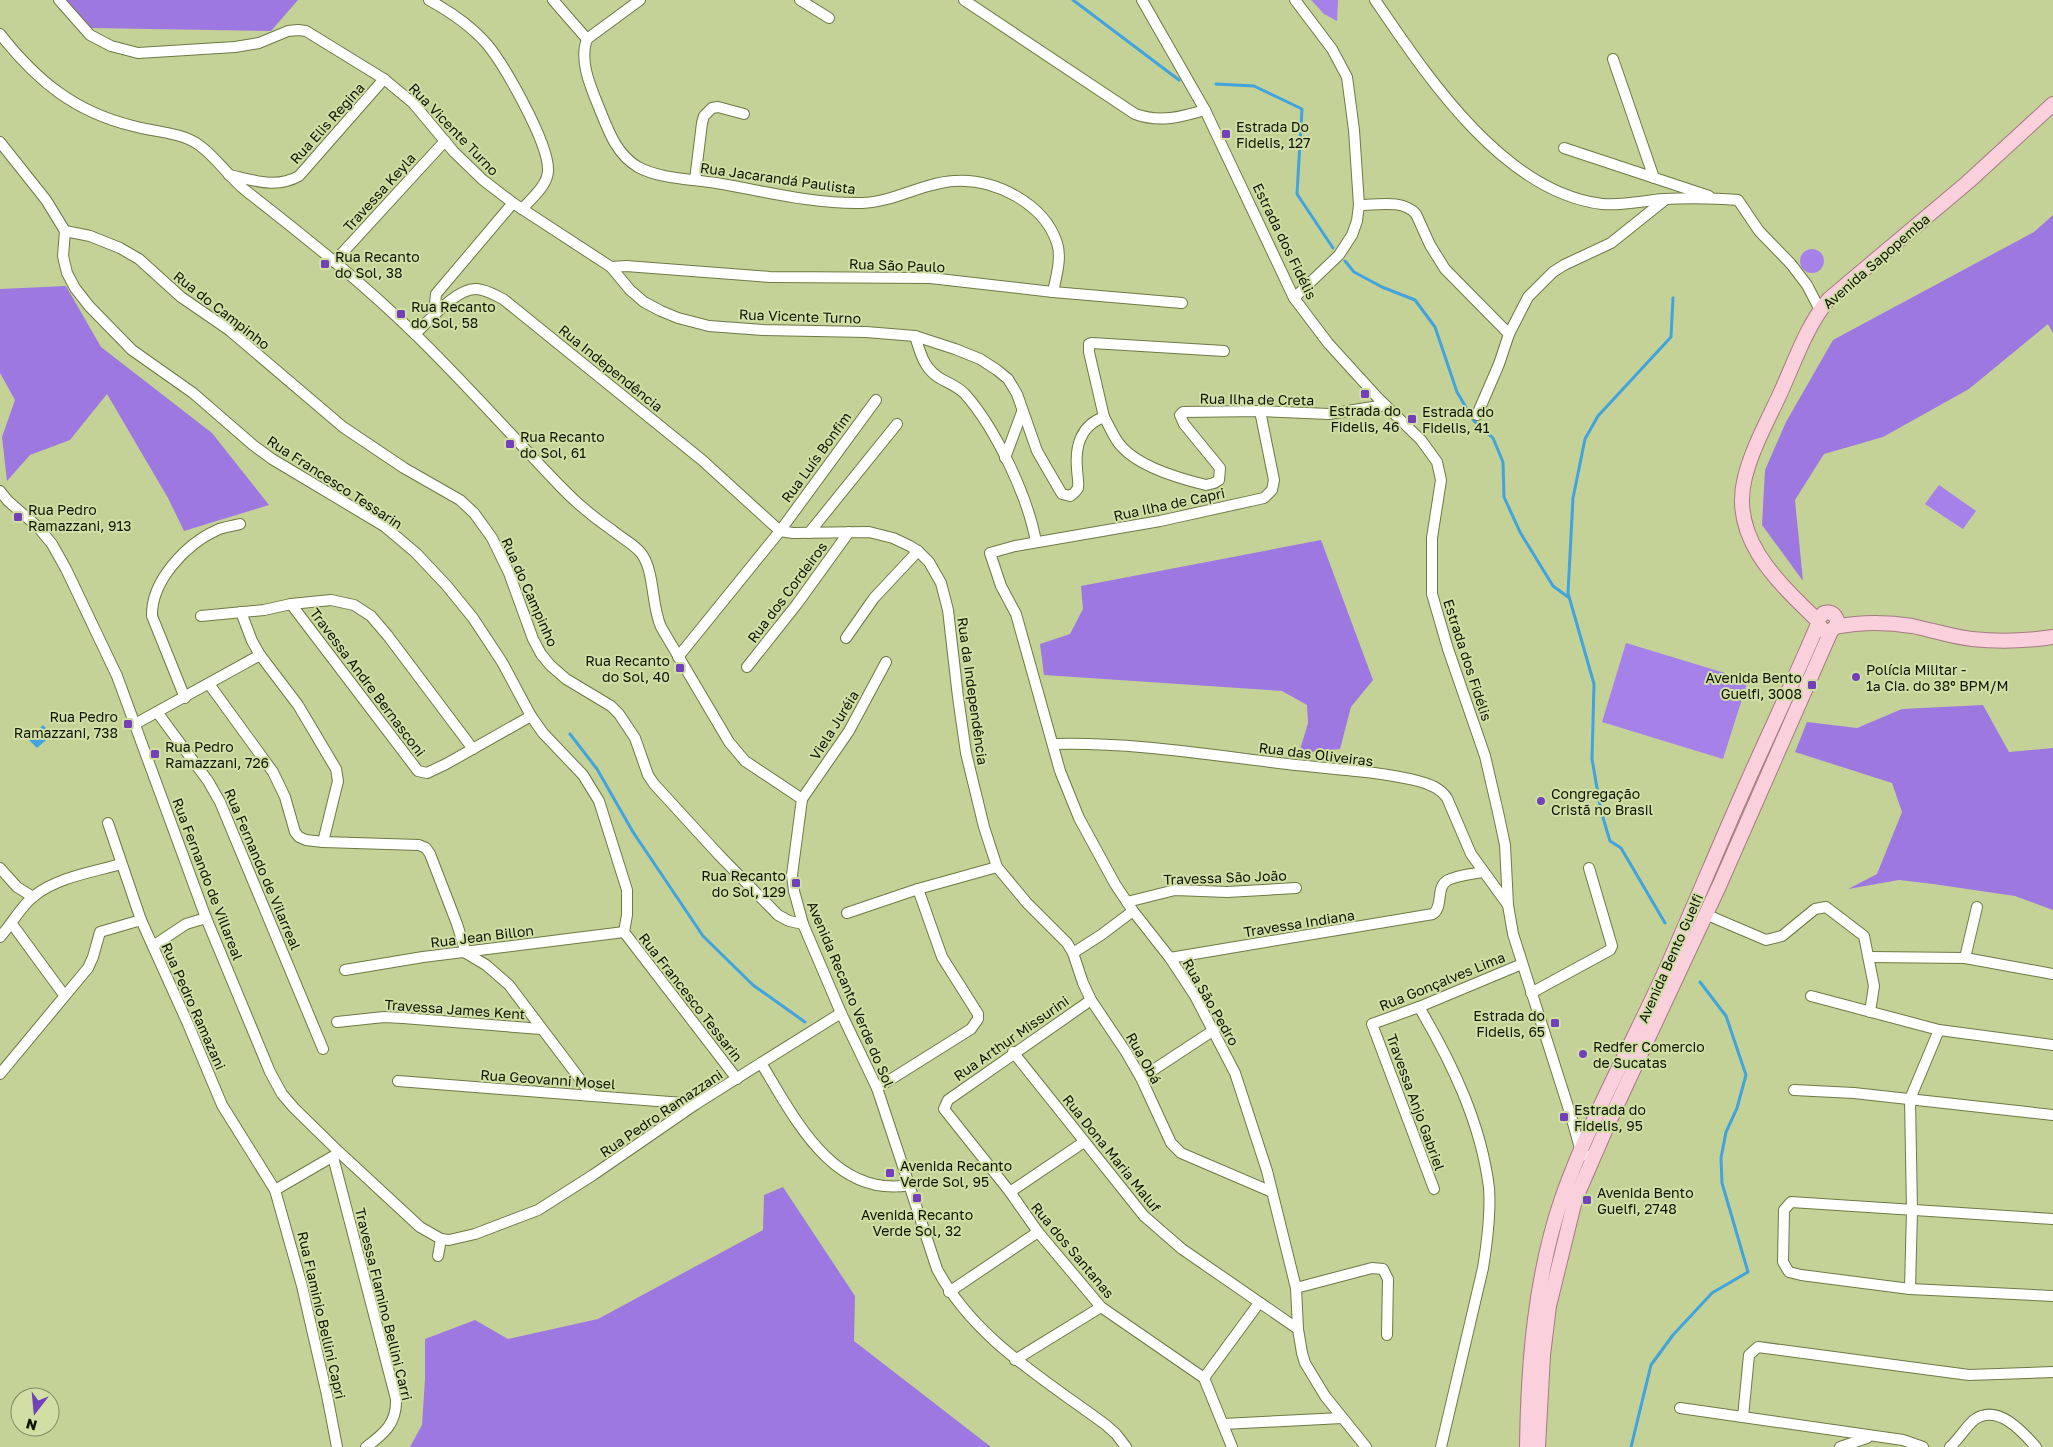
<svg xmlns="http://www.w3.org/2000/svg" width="2053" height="1447" viewBox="0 0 2053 1447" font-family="'Golos Text',sans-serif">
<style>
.green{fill:#a681e9}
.forest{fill:#9e78e1}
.water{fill:#42a3dd}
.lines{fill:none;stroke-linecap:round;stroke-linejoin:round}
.stream{stroke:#42a3dd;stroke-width:3}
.minor-casing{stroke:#6e7944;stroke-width:12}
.major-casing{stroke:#a57a81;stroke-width:16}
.minor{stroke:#fff;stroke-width:10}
.major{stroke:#fad0dd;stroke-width:14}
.poi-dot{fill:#7240b8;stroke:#d1dfa5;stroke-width:2}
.labels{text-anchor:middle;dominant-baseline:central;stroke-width:4;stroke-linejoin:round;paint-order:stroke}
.street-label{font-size:14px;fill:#0f1301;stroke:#d1dfa5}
.poi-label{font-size:14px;fill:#0f1301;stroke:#d1dfa5;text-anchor:start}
</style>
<rect width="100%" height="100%" fill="#c4d298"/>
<g class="green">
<path d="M1311,0H1338L1337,21L1324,14Z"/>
<circle cx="1812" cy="261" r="12"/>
<path d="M1939,485L1976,511L1963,529L1925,504Z"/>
<path d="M1626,643L1748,680L1723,759L1602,722Z"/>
</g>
<g class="forest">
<path d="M65,0H298L271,31L90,28Z"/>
<path d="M2053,215V333L2048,324L1969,389L1883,437L1824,454L1795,500L1803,581L1762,525L1765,470L1786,422L1833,340L2034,232Z"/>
<path d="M66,286L101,347L212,433L269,505L184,531L168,498L107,394L70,440L30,455L7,481L2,437L15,400L0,373V289Z"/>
<path d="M1321,540L1373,680L1351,707L1340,749L1299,753L1308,723L1307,705L1282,691L1044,675L1040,644L1070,634L1083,609L1081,586Z"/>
<path d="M1983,705L2009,752L2053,748V910L2015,896L1933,884L1899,880L1848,889L1877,874L1902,812L1892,783L1795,752L1807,722L1857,728L1902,709Z"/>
<path d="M783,1187L855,1296L854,1341L991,1447H410L422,1425L425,1379V1339L475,1320L508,1339L598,1319L763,1230L764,1195Z"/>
</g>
<path class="water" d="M43,725L52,735L37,748L29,740Z"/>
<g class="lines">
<g class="stream">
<path d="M1073,0L1179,80"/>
<path d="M1216,84L1254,86L1302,109L1297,194L1333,248"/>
<path d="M1345,261L1354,272L1382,287L1415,300L1435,327L1457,392L1474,421L1493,438L1503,462L1504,497L1520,532L1553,586L1568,597"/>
<path d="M570,734L597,769L633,832L703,936L753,985L805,1022"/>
<path d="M1665,923L1621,848L1610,841L1601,811L1592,759L1594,684L1568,593L1573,498L1585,439L1598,416L1671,337L1673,298"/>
<path d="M1631,1447L1651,1365L1673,1335L1712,1293L1748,1272L1722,1183L1721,1158L1726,1132L1737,1108L1746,1075L1726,1016L1700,982"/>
</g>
<g class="minor-casing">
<g id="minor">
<path d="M59,0L90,35L111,46L138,53L235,47L259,43L288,31L298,30L306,31L384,79L413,103L454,152L483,180L513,203L611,267L630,290L644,302L661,311L678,318L709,326L763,330L866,332L915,336L955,349L980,359L997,370L1008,379L1017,394L1037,451L1059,489L1062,494L1070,496C1073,494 1076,492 1078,488C1079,482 1077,474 1077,468C1075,446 1081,425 1104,417C1110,427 1114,439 1122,447C1140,467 1181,479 1206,485L1214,483L1219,480L1220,468L1184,424L1180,415L1183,412L1260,411L1329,414L1385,405"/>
<path d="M429,0C449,11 471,26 486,43C504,64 548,142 548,169C549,184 532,198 522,209"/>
<path d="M553,0L587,39"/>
<path d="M640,0L587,39C578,63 593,92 602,115C610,135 618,155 638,167C660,179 691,179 716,183C763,191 813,204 862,203C894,202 922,183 954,181C994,178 1044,203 1057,243C1062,258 1056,277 1053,292"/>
<path d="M800,0L829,18"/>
<path d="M964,0L1135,114C1160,123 1181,117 1205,110"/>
<path d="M1142,0L1205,110L1294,298L1328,343L1378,398L1421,440L1437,462L1441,480L1432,538V594L1448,649L1485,756L1498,812L1505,845L1508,905L1513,934L1571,1116L1581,1152L1592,1159"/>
<path d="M1375,0C1427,76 1503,192 1602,204C1621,206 1643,201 1663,199C1688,198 1713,198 1738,200L1759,231L1791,264L1807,285L1820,310"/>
<path d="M0,34C37,81 75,112 133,126C154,132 181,132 199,145C216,157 228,176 245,190C304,236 363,283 417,336C466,384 512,436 559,485C575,502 593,517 612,530C620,537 634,544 641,553C655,571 651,605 661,627L729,742L745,761L802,799L792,875L794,891L803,924L841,1013L877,1088L937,1269C974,1339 1044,1379 1106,1425L1116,1434L1126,1447"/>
<path d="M1613,59L1654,178"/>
<path d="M0,142L46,200L65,231L63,256L67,273L75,288L89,306L132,350L193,393L253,445L272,459L384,526L416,553L447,586L473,618L502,662L531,716L543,733L583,775L599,801L627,890V915L624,932L737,1079"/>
<path d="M1564,148L1709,196"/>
<path d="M229,175C253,180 276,189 299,176L384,79"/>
<path d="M695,180L702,123L704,116L712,108L718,107L744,114"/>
<path d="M1359,205C1377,205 1403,199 1416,214L1430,245L1445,269L1509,334"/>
<path d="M65,231L90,236L120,248L139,259L181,297L229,330L343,427L404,468L460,500L474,513L492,538L509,573L533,639L541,654L550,665L566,679L611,706L619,714L635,738L648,775L654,784L719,855L778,915L789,921L803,924"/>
<path d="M334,262L445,141"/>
<path d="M611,267L626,266L770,277L930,278L1053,292L1182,303"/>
<path d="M1294,298L1339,255L1352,235L1357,221L1359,205L1354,130L1347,77L1332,49L1295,0"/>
<path d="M434,315L436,294L513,203"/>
<path d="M415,334C429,321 457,287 477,289C487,290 495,295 503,299L702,460L780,531L793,533L869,532L893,538L910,546L918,551L929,562L941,583L948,610L958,697L966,753L984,827L997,867L1027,903L1067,943L1073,953L1083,983L1091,1000L1126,1052L1141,1078L1171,1143L1181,1153L1272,1192"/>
<path d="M915,336C921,355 924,370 943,380C951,384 958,387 965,394C996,429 1028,497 1036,542"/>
<path d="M1260,411L1274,480L1272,490L1264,498L1160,521L1015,546L990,553L1001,586L1016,614L1060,771L1079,818L1115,884L1133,911L1170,958L1195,996L1235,1073L1267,1171L1296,1288L1298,1329L1302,1353L1305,1363L1325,1396L1366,1447"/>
<path d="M1477,415L1499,364L1509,334L1528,297L1553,272L1564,265L1611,243L1666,199"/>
<path d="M1104,417L1089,352V344L1092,343L1224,351"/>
<path d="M1005,458L1022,412"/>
<path d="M0,491L8,501L38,527L52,544L66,569L117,676L206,918L270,1072L282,1094L294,1108L339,1152L420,1227L441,1239L449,1240L475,1234L538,1210L593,1175L696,1104L761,1063C794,1117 833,1199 910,1185"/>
<path d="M809,533L897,424"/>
<path d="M291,604L418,771L427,773L446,764L531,716"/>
<path d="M241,612L252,641L260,655L298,705L336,769L338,781L323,842"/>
<path d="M201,616L264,610L291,604L331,600L354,605L371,616L388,636L473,749"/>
<path d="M846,638L874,598L918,551"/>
<path d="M678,657L780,531L876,400"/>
<path d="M747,667L797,604L849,532"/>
<path d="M209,684L273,772L285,797L295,832L299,837L306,840L323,842L419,845L426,848L430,854L457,924L466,953"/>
<path d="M185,698L152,616C151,581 186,544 217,530C224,527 233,526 240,524"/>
<path d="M157,712L208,781L220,802L323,1049"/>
<path d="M135,724L260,655"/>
<path d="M1053,744C1129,742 1204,754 1279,763C1325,769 1373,770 1418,781C1430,784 1440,788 1447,798L1471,854L1508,905"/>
<path d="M802,799L849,731L886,662"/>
<path d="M108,823L141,920L188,1024L222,1105L275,1190L302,1286L327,1395L337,1447"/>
<path d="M0,868L17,887L33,897"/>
<path d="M1127,902L1175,890L1227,892L1296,888"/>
<path d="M847,913L918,889L997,867"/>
<path d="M1705,914L1766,940L1782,936L1815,909L1826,907L1864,936L1874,986L1870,1012"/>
<path d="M12,924L64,995"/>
<path d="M0,937C11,925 22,905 34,896C58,877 93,872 121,864"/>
<path d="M153,946L186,924L206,918"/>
<path d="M466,953L486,965L509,985L592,1095"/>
<path d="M1073,953L1101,935L1133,911"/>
<path d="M1869,957L1965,958L2053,974"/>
<path d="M1170,958L1433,914C1444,906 1435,887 1448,880C1458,875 1472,874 1483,872"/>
<path d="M1965,958L1977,907"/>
<path d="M345,970L423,957L624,932"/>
<path d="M1531,993L1610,950L1612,946L1589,868"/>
<path d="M1811,996L1939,1030L2053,1045"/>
<path d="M1091,1000L948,1100L944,1109L1010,1192L1038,1232L1101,1307L1204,1378L1232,1447"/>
<path d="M1419,1007C1452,1063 1481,1123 1489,1188C1491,1215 1487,1243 1483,1268L1441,1447"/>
<path d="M337,1022L384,1017L403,1018L541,1029"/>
<path d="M1013,1052L1144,1216L1182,1249L1298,1329"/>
<path d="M761,1063L841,1013"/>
<path d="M0,1074L88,968L93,957L100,932L141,920"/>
<path d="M1141,1078L1214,1030"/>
<path d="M398,1081L696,1104"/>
<path d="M877,1088L971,1029L978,1019V1014L942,957L918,889"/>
<path d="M1794,1090L1854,1093L2053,1115"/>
<path d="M333,1157L396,1399C397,1423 384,1434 366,1447"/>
<path d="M1434,1189L1372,1024L1419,1007L1522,964"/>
<path d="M275,1190L337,1154"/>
<path d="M1010,1192L1084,1142"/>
<path d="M2053,1219L1791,1202L1784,1210L1783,1262L1789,1272L1801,1275L1910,1289L2053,1296"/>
<path d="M438,1256L441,1239"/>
<path d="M1296,1288L1372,1268L1383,1269L1388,1279L1387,1335"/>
<path d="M1910,1289L1912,1210L1910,1099L1939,1030"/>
<path d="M949,1292L1038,1232"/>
<path d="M1015,1360L1101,1307"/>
<path d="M1204,1378L1259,1303"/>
<path d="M1680,1408L1903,1440L1923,1447"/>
<path d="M1743,1417L1749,1355L1758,1347L1969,1375L2053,1372"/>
<path d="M1223,1424L1342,1418"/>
<path d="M1840,1447L1867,1438"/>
<path d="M1950,1447C1959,1439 1965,1428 1974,1420C1997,1403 2022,1431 2036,1447"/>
</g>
</g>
<g class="major-casing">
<g id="major">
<path d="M1818,621C1778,582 1729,538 1745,477C1752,449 1767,422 1779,396C1794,364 1806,326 1829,299L1968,182L2053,104"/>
<path d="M1835,627C1860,622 1887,622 1912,626C1932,630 1952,637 1972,639C1999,642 2026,641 2053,637"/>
<path d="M1527,1447C1528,1364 1535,1277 1562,1198C1589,1122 1629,1050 1663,976C1690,916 1715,855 1742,794C1767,737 1794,681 1818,624V619L1824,613C1832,611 1838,616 1837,625L1831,631H1824L1818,624"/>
<path d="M1538,1447L1543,1355L1549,1306L1575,1200L1608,1124L1720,884L1831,631"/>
</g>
</g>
<use href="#minor" class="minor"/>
<use href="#major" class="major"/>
</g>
<g class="poi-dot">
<rect x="1221" y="129" width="10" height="10" rx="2.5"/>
<rect x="320" y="259" width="10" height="10" rx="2.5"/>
<rect x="396" y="309" width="10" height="10" rx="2.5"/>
<rect x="1360" y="389" width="10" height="10" rx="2.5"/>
<rect x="1407" y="414" width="10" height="10" rx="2.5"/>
<rect x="505" y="439" width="10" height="10" rx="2.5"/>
<rect x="13" y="512" width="10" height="10" rx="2.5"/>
<rect x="675" y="663" width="10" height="10" rx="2.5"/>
<circle cx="1856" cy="677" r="5"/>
<rect x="1807" y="680" width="10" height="10" rx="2.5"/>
<rect x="123" y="719" width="10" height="10" rx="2.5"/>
<rect x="150" y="749" width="10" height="10" rx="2.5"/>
<circle cx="1541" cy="801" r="5"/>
<rect x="791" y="878" width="10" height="10" rx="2.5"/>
<rect x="1550" y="1018" width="10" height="10" rx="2.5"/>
<circle cx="1583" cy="1054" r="5"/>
<rect x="1559" y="1112" width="10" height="10" rx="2.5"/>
<rect x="885" y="1168" width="10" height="10" rx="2.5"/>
<rect x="912" y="1193" width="10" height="10" rx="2.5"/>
<rect x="1582" y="1195" width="10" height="10" rx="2.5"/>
</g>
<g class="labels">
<g class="street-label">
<text transform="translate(327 123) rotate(-48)">Rua Elis Regina</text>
<text transform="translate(454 129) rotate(46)">Rua Vicente Turno</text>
<text transform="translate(778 178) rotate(8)">Rua Jacarandá Paulista</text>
<text transform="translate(379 192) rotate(-48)">Travessa Keyla</text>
<text transform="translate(1285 241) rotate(64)">Estrada dos Fidélis</text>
<text transform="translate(1876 261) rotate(-41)">Avenida Sapopemba</text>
<text transform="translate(897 265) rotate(2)">Rua São Paulo</text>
<text transform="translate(222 310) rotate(38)">Rua do Campinho</text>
<text transform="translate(800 316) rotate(2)">Rua Vicente Turno</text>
<text transform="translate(611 368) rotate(39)">Rua Independência</text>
<text transform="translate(1257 399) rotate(1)">Rua Ilha de Creta</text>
<text transform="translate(816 457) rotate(-54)">Rua Luís Bonfim</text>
<text transform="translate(335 482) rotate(33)">Rua Francesco Tessarin</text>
<text transform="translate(1169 504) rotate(-12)">Rua Ilha de Capri</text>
<text transform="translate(530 592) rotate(66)">Rua do Campinho</text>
<text transform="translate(787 592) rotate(-53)">Rua dos Cordeiros</text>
<text transform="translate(1468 660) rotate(72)">Estrada dos Fidélis</text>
<text transform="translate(368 682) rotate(53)">Travessa Andre Bernasconi</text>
<text transform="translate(973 691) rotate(82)">Rua da Independência</text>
<text transform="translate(834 725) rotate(-58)">Viela Juréia</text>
<text transform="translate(1316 754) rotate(7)">Rua das Oliveiras</text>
<text transform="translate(263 869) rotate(67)">Rua Fernando de Vilarreal</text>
<text transform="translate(1225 877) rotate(-2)">Travessa São João</text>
<text transform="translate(208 879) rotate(69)">Rua Fernando de Villareal</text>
<text transform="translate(1299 923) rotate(-9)">Travessa Indiana</text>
<text transform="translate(482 936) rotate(-7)">Rua Jean Billon</text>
<text transform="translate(1670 958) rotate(-66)">Avenida Bento Guelfi</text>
<text transform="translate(1442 981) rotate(-22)">Rua Gonçalves Lima</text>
<text transform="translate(851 994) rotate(67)">Avenida Recanto Verde do Sol</text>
<text transform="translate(691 997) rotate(52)">Rua Francesco Tessarin</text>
<text transform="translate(1211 1002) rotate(60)">Rua São Pedro</text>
<text transform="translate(194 1006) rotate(66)">Rua Pedro Ramazani</text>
<text transform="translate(455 1009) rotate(4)">Travessa James Kent</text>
<text transform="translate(1011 1038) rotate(-35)">Rua Arthur Missurini</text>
<text transform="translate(1144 1058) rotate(61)">Rua Obá</text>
<text transform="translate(548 1079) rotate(4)">Rua Geovanni Mosel</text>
<text transform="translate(1416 1102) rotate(70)">Travessa Anjo Gabriel</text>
<text transform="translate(661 1113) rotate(-34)">Rua Pedro Ramazzani</text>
<text transform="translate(1112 1153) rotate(51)">Rua Dona Maria Maluf</text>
<text transform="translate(1073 1250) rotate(50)">Rua dos Santanas</text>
<text transform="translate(384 1304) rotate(76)">Travessa Flamino Bellini Carri</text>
<text transform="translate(322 1315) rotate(77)">Rua Flaminio Bellini Capri</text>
</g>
<g class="poi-label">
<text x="1236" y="126">Estrada Do<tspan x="1236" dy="16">Fidelis, 127</tspan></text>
<text x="335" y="256">Rua Recanto<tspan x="335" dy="16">do Sol, 38</tspan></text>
<text x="411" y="306">Rua Recanto<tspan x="411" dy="16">do Sol, 58</tspan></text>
<text x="1365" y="410" text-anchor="middle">Estrada do<tspan x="1365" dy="16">Fidelis, 46</tspan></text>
<text x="1422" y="411">Estrada do<tspan x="1422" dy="16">Fidelis, 41</tspan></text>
<text x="520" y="436">Rua Recanto<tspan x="520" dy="16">do Sol, 61</tspan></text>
<text x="28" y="509">Rua Pedro<tspan x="28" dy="16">Ramazzani, 913</tspan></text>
<text x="670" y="660" text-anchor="end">Rua Recanto<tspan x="670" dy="16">do Sol, 40</tspan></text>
<text x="1866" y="669">Polícia Militar -<tspan x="1866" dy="16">1ª Cia. do 38º BPM/M</tspan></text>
<text x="1802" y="677" text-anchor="end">Avenida Bento<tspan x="1802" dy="16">Guelfi, 3008</tspan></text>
<text x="118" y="716" text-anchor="end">Rua Pedro<tspan x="118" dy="16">Ramazzani, 738</tspan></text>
<text x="165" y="746">Rua Pedro<tspan x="165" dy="16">Ramazzani, 726</tspan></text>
<text x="1551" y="793">Congregação<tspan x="1551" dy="16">Cristã no Brasil</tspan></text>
<text x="786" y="875" text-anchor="end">Rua Recanto<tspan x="786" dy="16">do Sol, 129</tspan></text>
<text x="1545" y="1015" text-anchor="end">Estrada do<tspan x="1545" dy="16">Fidelis, 65</tspan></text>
<text x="1593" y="1046">Redfer Comercio<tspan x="1593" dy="16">de Sucatas</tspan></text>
<text x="1574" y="1109">Estrada do<tspan x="1574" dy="16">Fidelis, 95</tspan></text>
<text x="900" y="1165">Avenida Recanto<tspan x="900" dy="16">Verde Sol, 95</tspan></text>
<text x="1597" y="1192">Avenida Bento<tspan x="1597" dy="16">Guelfi, 2748</tspan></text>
<text x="917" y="1214" text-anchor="middle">Avenida Recanto<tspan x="917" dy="16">Verde Sol, 32</tspan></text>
</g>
</g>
<g transform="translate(35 1412) rotate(196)"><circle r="24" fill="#d1dfa5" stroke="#838d63"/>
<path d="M0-4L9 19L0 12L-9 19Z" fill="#7240b8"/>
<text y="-8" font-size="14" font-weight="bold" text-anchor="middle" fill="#0f1301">N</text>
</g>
</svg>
